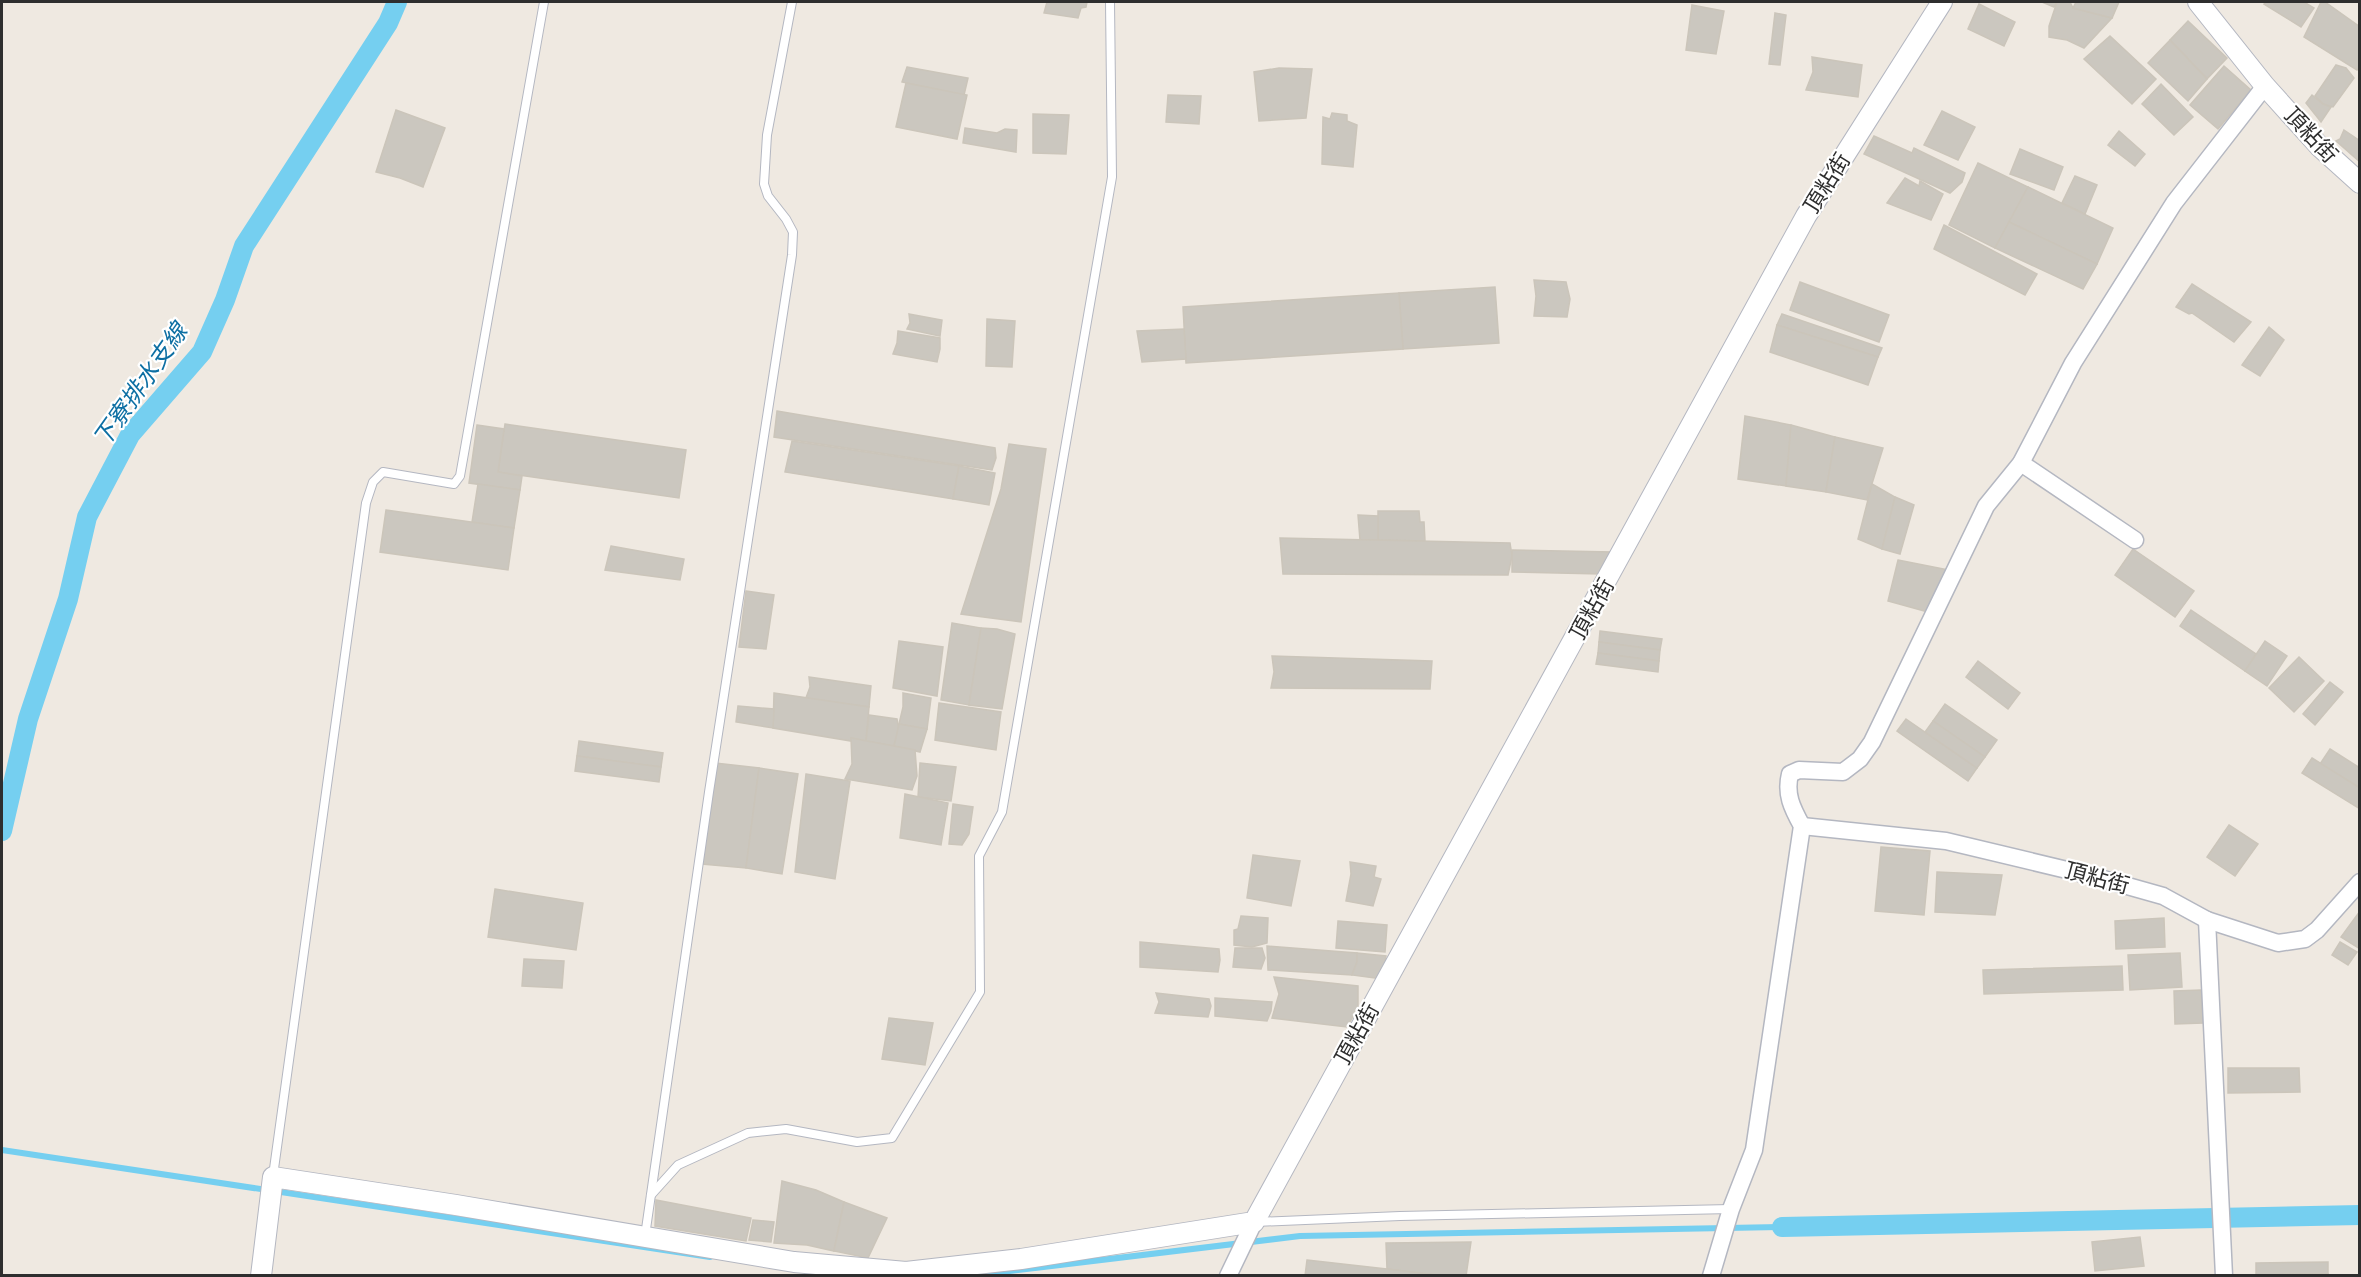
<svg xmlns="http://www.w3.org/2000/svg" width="2361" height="1277" viewBox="0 0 2361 1277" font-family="Cabin,'Noto Sans TC',sans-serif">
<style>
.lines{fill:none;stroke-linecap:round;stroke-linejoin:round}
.stream{stroke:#75cff0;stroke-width:6}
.canal{stroke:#75cff0;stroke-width:20}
.building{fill:#cbc7bf;stroke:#cbc5ba;stroke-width:1.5}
.service-casing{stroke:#b4b7c1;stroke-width:10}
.minor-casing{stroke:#b4b7c1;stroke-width:19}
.tertiary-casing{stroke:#b4b7c1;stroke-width:22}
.service{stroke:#fff;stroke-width:8}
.minor{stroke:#fff;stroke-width:16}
.tertiary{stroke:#fff;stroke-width:20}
.labels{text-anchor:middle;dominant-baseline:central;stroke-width:4.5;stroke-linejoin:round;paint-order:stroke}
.street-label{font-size:22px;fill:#2e2e2e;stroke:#fff}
.water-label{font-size:24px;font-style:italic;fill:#0d6fa3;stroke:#fff}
</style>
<rect width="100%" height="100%" fill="#efe9e1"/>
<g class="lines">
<g class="stream">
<path d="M2,1150L710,1257"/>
<path d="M969,1276L1300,1236L1782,1227"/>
</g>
<g class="canal">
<path d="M2,831L28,719L68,599L87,517L130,435L202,352L225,300L244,246L388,23L397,2"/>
<path d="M1782,1227L2360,1215"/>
</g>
</g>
<g class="building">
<path d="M1047,2H1087L1086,7L1081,8L1078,18L1044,13Z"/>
<path d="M2042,2H2057L2054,7Z"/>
<path d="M2057,2H2070L2073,8L2112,18L2084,48L2067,40L2049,37V26Z"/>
<path d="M2076,2H2119L2112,18L2073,8Z"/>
<path d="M2266,2H2304L2314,8L2301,27L2264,4Z"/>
<path d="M2321,2H2325L2360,27V67L2357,70L2304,37Z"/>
<path d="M1979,4L2015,22L2004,46L1968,29Z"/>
<path d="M1692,5L1724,11L1716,54L1686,50Z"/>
<path d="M1775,13L1786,15L1780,65L1769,64Z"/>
<path d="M2188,21L2227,58L2207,79L2170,40Z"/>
<path d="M2110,36L2156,79L2132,104L2084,59Z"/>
<path d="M2170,40L2207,79L2188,101L2148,63Z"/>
<path d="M1812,57L1862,65L1858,97L1806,90L1813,72Z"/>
<path d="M2336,65L2346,68L2354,78L2333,107L2323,104L2315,96Z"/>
<path d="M2224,66L2251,90L2218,129L2190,105Z"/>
<path d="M907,67L968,78L964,95L902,82Z"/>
<path d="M1279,68L1312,69L1306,118L1259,121L1254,72Z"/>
<path d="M906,83L967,95L957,139L896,127Z"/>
<path d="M2161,84L2193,117L2174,135L2142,104Z"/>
<path d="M1168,95L1201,96L1199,124L1166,122Z"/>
<path d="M2312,95L2323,104L2331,107L2321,122L2306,103Z"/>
<path d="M396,110L445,128L423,187L400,178L376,172Z"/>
<path d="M1942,111L1975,127L1958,160L1924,145Z"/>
<path d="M1332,113L1347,115V121L1357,125L1353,167L1322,164L1323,117L1330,119Z"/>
<path d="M1033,114L1069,115L1066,154L1033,153Z"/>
<path d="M965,128L997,133L1005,129L1017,130L1016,152L963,143Z"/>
<path d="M2344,130L2360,141V162L2336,141L2340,139Z"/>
<path d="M2119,131L2145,154L2135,166L2108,145Z"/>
<path d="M1874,136L1912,153L1914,148L1965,173L1962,182L1950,193L1864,154Z"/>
<path d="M2020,149L2063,167L2054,190L2010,174Z"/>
<path d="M1978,163L2028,187L1995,248L1949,225Z"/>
<path d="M2075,176L2097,185L2085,214L2062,203Z"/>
<path d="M1905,178L1919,186L1920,181L1943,194L1931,220L1887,203Z"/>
<path d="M2028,187L2113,228L2097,264L2009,222Z"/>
<path d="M2009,222L2097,264L2083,289L1995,248Z"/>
<path d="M1944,225L2037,274L2025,295L1934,249Z"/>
<path d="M1534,280L1566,282L1570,299L1567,317L1534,316L1536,296Z"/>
<path d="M1800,282L1889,315L1879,342L1790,310Z"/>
<path d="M2192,284L2251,322L2234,342L2192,313L2189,314L2176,307Z"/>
<path d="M1495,287L1499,343L1403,349L1399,293Z"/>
<path d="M1399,293L1403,349L1186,363L1183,307Z"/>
<path d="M909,314L942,320L940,336L907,329L910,323Z"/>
<path d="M1782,314L1882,348L1878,357L1777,325Z"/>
<path d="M987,319L1015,321L1012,367L986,366Z"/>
<path d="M1777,325L1878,357L1868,385L1770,352Z"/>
<path d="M2269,327L2284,340L2260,376L2242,365Z"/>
<path d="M1184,329L1186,359L1142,362L1137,331Z"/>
<path d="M898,331L940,338V349L937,362L893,354L897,343Z"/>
<path d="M777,411L995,448L996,458L992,470L774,437Z"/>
<path d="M1745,416L1791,425L1786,486L1738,479Z"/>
<path d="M505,424L686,450L679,498L498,472Z"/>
<path d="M477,425L504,429L498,472L522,476L520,490L469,483Z"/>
<path d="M1791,425L1835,437L1826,492L1786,486Z"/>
<path d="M1835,437L1883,448L1867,500L1826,492Z"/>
<path d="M792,441L959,466L953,499L785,472Z"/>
<path d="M1009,444L1046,449L1021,622L961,614L1001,489Z"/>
<path d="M959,466L995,473L989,505L953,499Z"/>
<path d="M478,484L520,490L514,528L472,522Z"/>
<path d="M1872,484L1895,497L1882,549L1858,539Z"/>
<path d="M1895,497L1914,505L1900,554L1882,549Z"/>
<path d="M386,510L514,528L508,570L380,552Z"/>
<path d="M1378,511H1419L1420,522H1424L1425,541L1378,540Z"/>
<path d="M1358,515L1378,516V540H1360Z"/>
<path d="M1280,538L1510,543L1512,556L1508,575L1283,574Z"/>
<path d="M611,546L684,559L680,580L605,570Z"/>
<path d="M2133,549L2194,591L2175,617L2115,575Z"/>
<path d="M1512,550L1613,552L1601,574L1512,572Z"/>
<path d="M1898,560L1954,571L1939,615L1888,601Z"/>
<path d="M746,591L774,595L766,649L739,647Z"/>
<path d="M2191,610L2256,654L2245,671L2180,626Z"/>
<path d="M952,623L981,628L969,705L941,700Z"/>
<path d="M981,628L997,629L1015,634L1002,709L969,705Z"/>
<path d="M1600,631L1662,639L1660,650L1599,642Z"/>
<path d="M899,641L943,647L937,696L893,688Z"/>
<path d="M2265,641L2287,656L2267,686L2245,671Z"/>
<path d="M1599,642L1660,650L1659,661L1598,653Z"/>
<path d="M1598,653L1659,661L1658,672L1596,664Z"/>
<path d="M1272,656L1432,661L1430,689L1271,688L1274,672Z"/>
<path d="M2299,657L2324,681L2294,712L2269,688Z"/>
<path d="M1978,661L2020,693L2008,709L1966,677Z"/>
<path d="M809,677L871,686L869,707L806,698L810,687Z"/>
<path d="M2330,682L2343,692L2315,725L2303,714Z"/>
<path d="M774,693L869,707L866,741L851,738V741L773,728Z"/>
<path d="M903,693L931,698L927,729L899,724L903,707Z"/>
<path d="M939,703L1001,712L996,750L935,740Z"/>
<path d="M1945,704L1997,740L1985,757L1933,721Z"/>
<path d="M738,706L774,709L773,728L736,722Z"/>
<path d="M869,715L897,719L899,730L894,746L866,741Z"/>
<path d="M1906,719L1977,768L1968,781L1897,731Z"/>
<path d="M1933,721L1985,757L1977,768L1925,732Z"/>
<path d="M899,724L927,729L920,752L894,746Z"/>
<path d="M851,738L915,750L917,776L912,790L845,779L852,764Z"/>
<path d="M579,741L663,753L661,767L577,756Z"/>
<path d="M2330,749L2360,768V788L2320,764Z"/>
<path d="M577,756L661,767L659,782L575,771Z"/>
<path d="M2312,758L2360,788V809L2302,773Z"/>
<path d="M715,763L759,768L746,868L702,864Z"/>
<path d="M920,763L956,767L951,801L918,797Z"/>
<path d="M759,768L798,774L782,874L746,868Z"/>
<path d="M806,774L850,781L835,879L795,872Z"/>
<path d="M905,794L948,803L941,845L900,838Z"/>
<path d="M953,804L973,807L969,834L962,845L949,844Z"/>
<path d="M2229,825L2258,844L2235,876L2207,857Z"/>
<path d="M1881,847L1930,851L1924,915L1875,911Z"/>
<path d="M1253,855L1300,861L1291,906L1247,898Z"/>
<path d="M1350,862L1376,866L1374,877L1381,879L1373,906L1346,901L1351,874Z"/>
<path d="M1937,872L2002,875L1995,915L1935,912Z"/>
<path d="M495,889L583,903L576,950L488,937Z"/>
<path d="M2360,911V949L2341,937Z"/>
<path d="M1241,916L1268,918L1267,943L1252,947L1234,945V930L1238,929Z"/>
<path d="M2164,918L2165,947L2116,949L2115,921Z"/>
<path d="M1338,921L1387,925L1385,952L1336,948Z"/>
<path d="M1140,942L1219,949L1220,960L1218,972L1140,967Z"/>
<path d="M2340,942L2357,952L2348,965L2332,955Z"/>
<path d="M1267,946L1357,953V962L1352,975L1268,970Z"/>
<path d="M1235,948H1262L1265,958L1261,969L1233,967Z"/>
<path d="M1357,953L1386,956L1382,979L1352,975L1357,962Z"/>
<path d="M2180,953L2182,987L2130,990L2128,955Z"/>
<path d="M524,959L564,961L562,988L522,986Z"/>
<path d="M2122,966L2123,990L1984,994L1983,970Z"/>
<path d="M1274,977L1358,986V1008L1347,1027L1272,1018L1279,994Z"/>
<path d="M2201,990L2203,1023L2175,1024L2174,991Z"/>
<path d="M1156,993L1209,999L1211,1006L1208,1017L1155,1013L1159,1002Z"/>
<path d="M1215,998L1272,1002L1271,1011L1267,1021L1215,1016Z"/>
<path d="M889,1018L933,1023L925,1065L882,1059Z"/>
<path d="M2228,1068H2299L2300,1092L2228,1093Z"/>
<path d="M782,1181L816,1190L844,1202L834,1251L807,1245L774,1243Z"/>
<path d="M656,1200L751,1218L746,1241L655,1226Z"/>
<path d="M844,1202L887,1218L868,1258L834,1251Z"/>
<path d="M753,1220L774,1222L771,1242L749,1240Z"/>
<path d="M2140,1237L2144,1266L2095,1271L2092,1242Z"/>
<path d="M1471,1242L1466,1276H1445L1387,1269L1386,1243Z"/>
<path d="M1307,1260L1387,1269L1445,1276H1305Z"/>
<path d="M2328,1262V1274L2256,1275V1263Z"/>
<path d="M2328,1274V1276H2256V1275Z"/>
</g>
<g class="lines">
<g class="service-casing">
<g id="service">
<path d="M273,1176L366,503L373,482L383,472L454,484L460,476L544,2"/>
<path d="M651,1195L678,1165L748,1133L786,1129L857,1142L892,1138L980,992L979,856L1002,812L1112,177L1110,2"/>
<path d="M1255,1222L1400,1216L1731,1209"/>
<path d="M645,1236L709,792L792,255L793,232L786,219L768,196L764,184L767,135L792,2"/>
</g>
</g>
<g class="minor-casing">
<g id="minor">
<path d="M2021,463L2135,540"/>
<path d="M1802,826L1946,841L2092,876L2163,896L2207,920L2278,943L2305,939L2317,930L2360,882"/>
<path d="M2207,920L2224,1276"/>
<path d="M1228,1276L1254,1222"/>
<path d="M1711,1276L1731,1209L1754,1150L1802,826C1792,808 1785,794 1790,774L1799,770L1843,772L1860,759L1872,742L1986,506L2021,463L2073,363L2174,203L2265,86"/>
</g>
</g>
<g class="tertiary-casing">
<g id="tertiary">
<path d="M2198,2L2265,86L2319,146L2360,183"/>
<path d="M261,1276L273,1177L456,1205L794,1262L906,1272L1021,1259L1254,1222L1806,216L1942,2"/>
</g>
</g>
<use href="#service" class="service"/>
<use href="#minor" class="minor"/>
<use href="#tertiary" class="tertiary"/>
</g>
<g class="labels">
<g class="street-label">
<text transform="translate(2311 135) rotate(47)">頂粘街</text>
<text transform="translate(1827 183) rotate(-58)">頂粘街</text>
<text transform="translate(1592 609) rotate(-61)">頂粘街</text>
<text transform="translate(2097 878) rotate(15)">頂粘街</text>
<text transform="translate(1357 1034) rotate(-61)">頂粘街</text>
</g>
<g class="water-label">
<text transform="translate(140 385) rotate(-55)">下寮排水支線</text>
</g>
</g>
<rect width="2361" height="1277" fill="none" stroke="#2e2e2e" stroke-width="6"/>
</svg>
